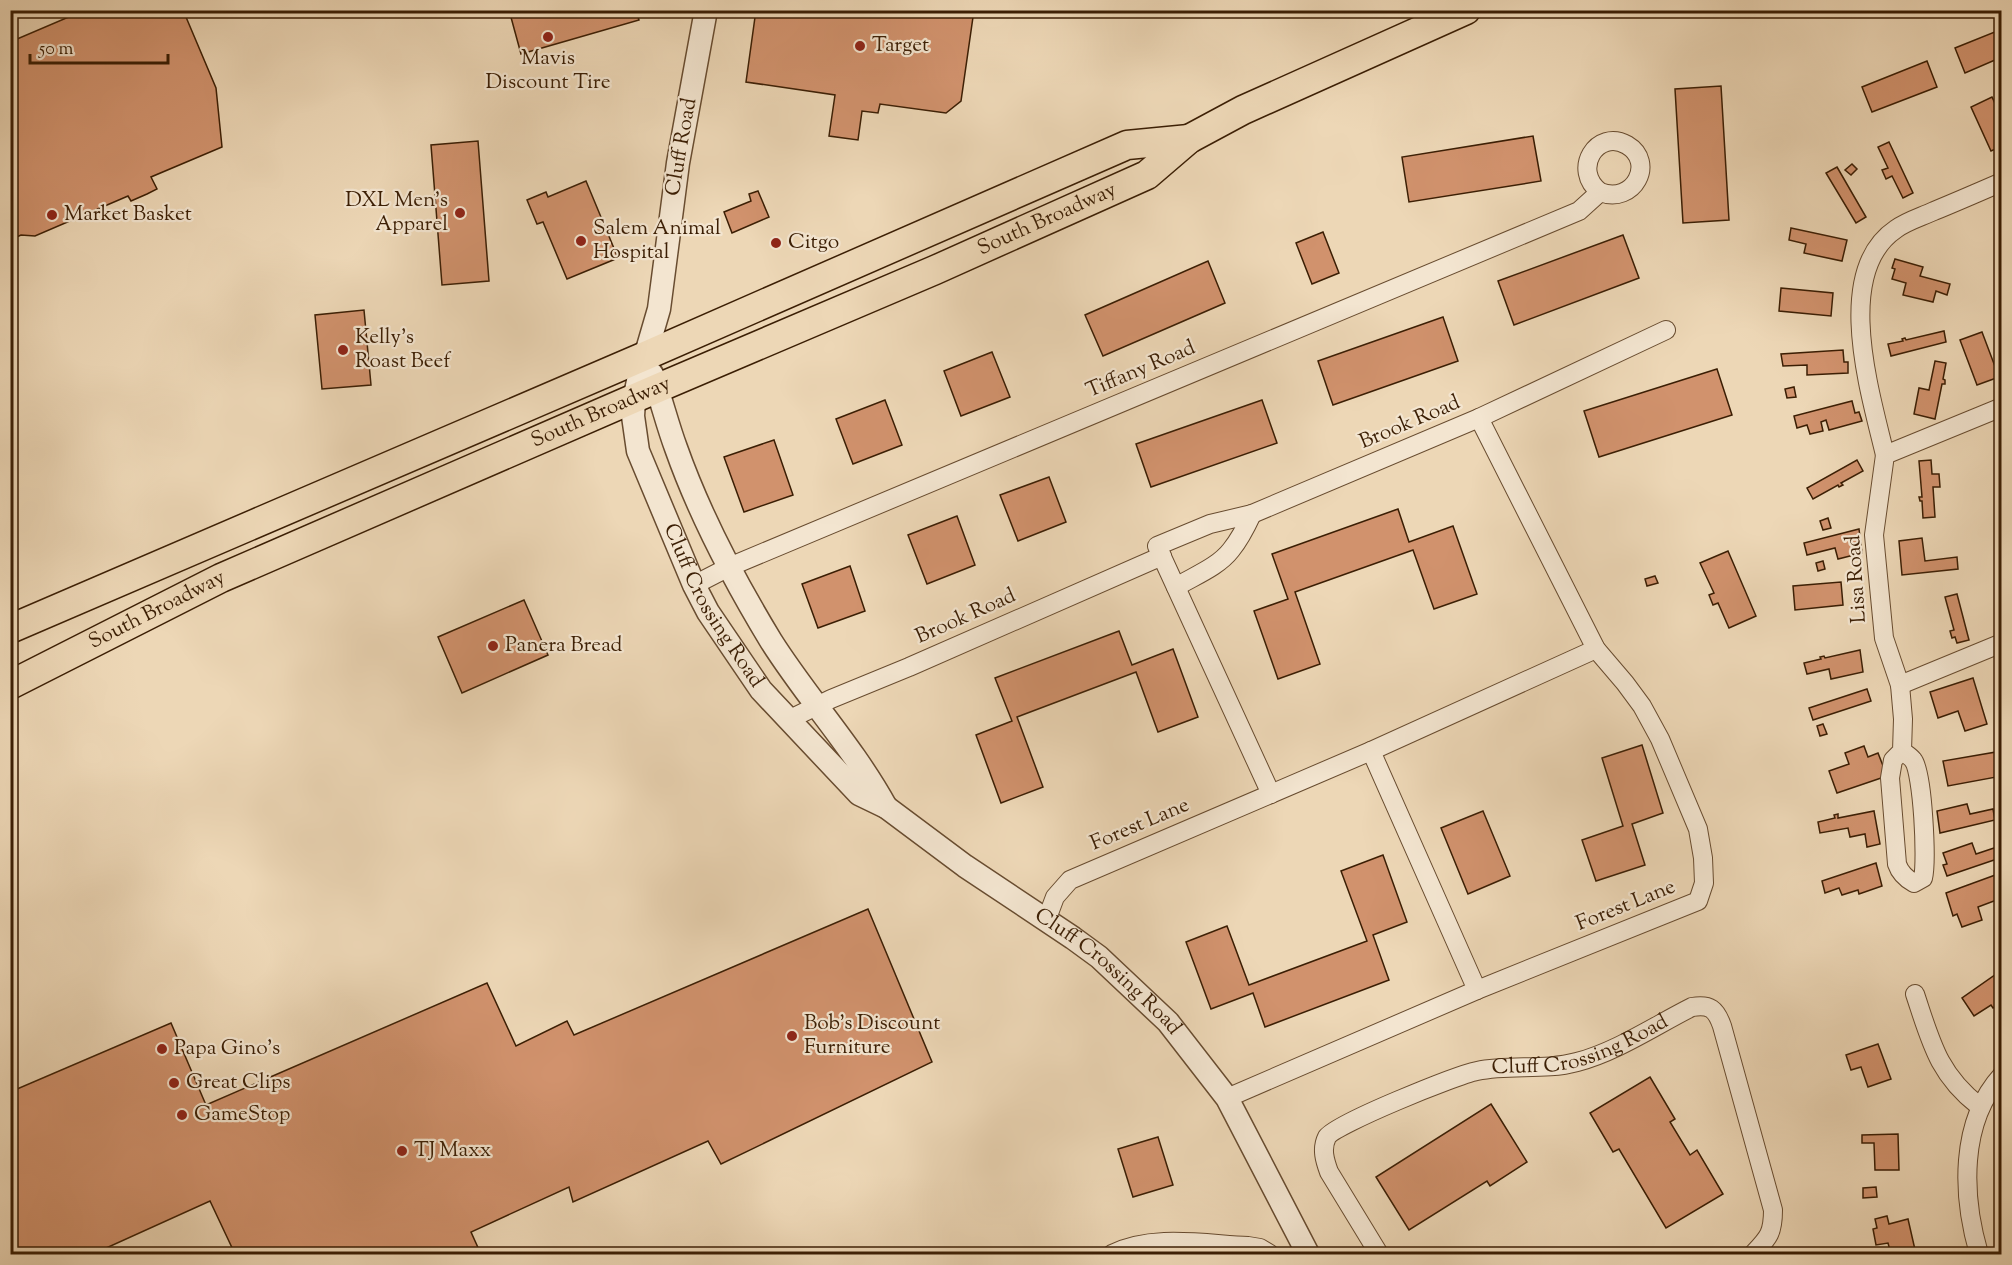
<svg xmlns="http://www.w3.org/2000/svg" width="2012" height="1265" viewBox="0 0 2012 1265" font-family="'Sorts Mill Goudy',serif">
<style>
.building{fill:#d1926d;stroke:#3b1e04;stroke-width:1.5}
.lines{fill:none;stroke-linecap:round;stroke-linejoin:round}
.minor-casing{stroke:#684c30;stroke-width:20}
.tertiary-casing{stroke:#684c30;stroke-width:25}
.primary-casing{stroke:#3b1e04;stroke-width:31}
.minor{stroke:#f3e5d0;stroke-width:18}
.tertiary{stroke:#f3e5d0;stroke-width:22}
.primary{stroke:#edd7b6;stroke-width:28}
.poi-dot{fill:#8f2418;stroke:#f3e5d0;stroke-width:2}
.labels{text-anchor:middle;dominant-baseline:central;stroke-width:4.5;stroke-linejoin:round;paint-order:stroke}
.poi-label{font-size:21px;fill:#3b1e04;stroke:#f3e5d0;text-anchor:start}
.street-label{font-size:21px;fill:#3b1e04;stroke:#f3e5d0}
</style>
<rect width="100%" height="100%" fill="#edd7b6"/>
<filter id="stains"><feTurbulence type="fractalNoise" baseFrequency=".00333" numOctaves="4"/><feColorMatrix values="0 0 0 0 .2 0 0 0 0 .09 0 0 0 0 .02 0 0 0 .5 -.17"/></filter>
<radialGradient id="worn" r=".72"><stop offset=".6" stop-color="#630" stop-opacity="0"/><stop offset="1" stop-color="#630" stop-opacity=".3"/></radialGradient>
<g class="building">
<path d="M85,10H183L216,88L222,147L151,177L157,189L147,194L131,201L128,196L35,236L21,235L10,240V42Z"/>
<path d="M509,10H636L639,20L521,54Z"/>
<path d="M756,10H974L961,101L946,113L880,104L878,113L862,111L858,140L829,136L835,95L746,82Z"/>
<path d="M2002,29V57L1965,73L1955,48Z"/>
<path d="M1927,61L1937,87L1872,112L1862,87Z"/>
<path d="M1721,86L1729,220L1683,223L1675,89Z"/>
<path d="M1992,97L2002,119V146L1991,151L1971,107Z"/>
<path d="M1533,136L1541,181L1409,202L1402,157Z"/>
<path d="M478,141L489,281L442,285L431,145Z"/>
<path d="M1889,142L1913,193L1903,198L1892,176L1886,179L1882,170L1888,168L1878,147Z"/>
<path d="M1852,164L1857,169L1851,175L1845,170Z"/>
<path d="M1837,167L1866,217L1856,223L1826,173Z"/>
<path d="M586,181L618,258L567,279L543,222L537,224L527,200L546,192L548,197Z"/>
<path d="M758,191L769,217L732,233L724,212L751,201L749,194Z"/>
<path d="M1791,228L1847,240L1842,261L1804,253L1806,244L1789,240Z"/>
<path d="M1323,232L1339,273L1312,284L1296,243Z"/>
<path d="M1623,235L1639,278L1514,325L1498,281Z"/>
<path d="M1895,259L1923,267L1920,276L1950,284L1947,295L1936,291L1933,302L1903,295L1906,283L1892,279L1895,269L1892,268Z"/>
<path d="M1208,261L1225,303L1103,356L1085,315Z"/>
<path d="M1781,288L1833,293L1831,316L1779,311Z"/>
<path d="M364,310L371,385L322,389L315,315Z"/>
<path d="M1443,317L1458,361L1333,405L1318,361Z"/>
<path d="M1944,331L1946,342L1891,356L1888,344L1903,341L1902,339L1905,338L1906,340Z"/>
<path d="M1982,332L1999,377L1977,385L1960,340Z"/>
<path d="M1843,350L1844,362H1848V373L1807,375V365L1783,366L1781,354Z"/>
<path d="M992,352L1010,397L961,416L944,371Z"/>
<path d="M1935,361L1946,363L1943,379L1945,380V384H1942L1935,419L1914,414L1919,388L1929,390Z"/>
<path d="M1717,369L1732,415L1599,457L1584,411Z"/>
<path d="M1794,387L1796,397L1787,398L1785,389Z"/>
<path d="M885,400L902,445L853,464L836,419Z"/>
<path d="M1262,400L1277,443L1151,487L1136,444Z"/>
<path d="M1852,401L1855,413L1859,412L1862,421L1829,430L1826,420L1821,422L1823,431L1810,434L1807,425L1797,428L1794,416Z"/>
<path d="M774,440L793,495L744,512L724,457Z"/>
<path d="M1857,460L1863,471L1841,483L1843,485L1839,487L1838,485L1813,499L1807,488Z"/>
<path d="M1931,460L1932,474H1939L1940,487H1933L1935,517L1923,518L1922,501H1920L1919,497H1922L1919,461Z"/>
<path d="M1049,477L1066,522L1018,541L1000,495Z"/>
<path d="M1398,509L1409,542L1453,526L1477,594L1434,609L1413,550L1295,592L1320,664L1278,679L1254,611L1288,599L1272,554Z"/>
<path d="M957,516L975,565L927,584L908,535Z"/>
<path d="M1828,518L1831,528L1823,530L1820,521Z"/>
<path d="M1859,529L1862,553L1838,559L1835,548L1807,555L1804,543Z"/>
<path d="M1922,538L1925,561L1957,557L1958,569L1902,575L1899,541Z"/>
<path d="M1728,551L1756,616L1729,628L1718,603L1713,605L1709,595L1714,593L1700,563Z"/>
<path d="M1823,561L1825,569L1818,571L1816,563Z"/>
<path d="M850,566L865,611L818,628L802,584Z"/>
<path d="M1655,576L1658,583L1647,586L1645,579Z"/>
<path d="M1841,582L1843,605L1795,610L1793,586Z"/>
<path d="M1957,594L1969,640L1957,643L1955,637L1952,638L1950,631L1954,630L1945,597Z"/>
<path d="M524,600L548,655L462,693L438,637Z"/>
<path d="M1119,631L1132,665L1173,649L1198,717L1158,732L1136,672L1017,717L1043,787L1001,803L976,735L1012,721L995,678Z"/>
<path d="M1860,650L1863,672L1831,679L1829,669L1807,674L1804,663L1821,659L1820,657L1824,656L1825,658Z"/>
<path d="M1973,678L1987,724L1965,731L1958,711L1938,718L1930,692Z"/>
<path d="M1867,689L1871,701L1813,720L1809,708Z"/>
<path d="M1823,724L1827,734L1820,736L1817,726Z"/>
<path d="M1642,745L1663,813L1632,824L1645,865L1596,881L1582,840L1623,826L1602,758Z"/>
<path d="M1864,746L1868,757L1878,753L1887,776L1837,793L1829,771L1849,764L1845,753Z"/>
<path d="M2002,751V776L1948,786L1943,761Z"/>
<path d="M1967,804L1970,814L1993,809L1995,820L1940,833L1937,811Z"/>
<path d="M1483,811L1510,876L1468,894L1441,828Z"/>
<path d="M1874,811L1880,844L1867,847L1865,834L1850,837L1848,828L1820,833L1818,822L1835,818L1834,815L1838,814V818Z"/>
<path d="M1972,843L1976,854L1997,847L2000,858L1947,876L1943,865L1947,864L1943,853Z"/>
<path d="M1383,855L1407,922L1373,935L1389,980L1265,1027L1253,993L1211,1009L1186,942L1227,926L1249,985L1367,941L1341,871Z"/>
<path d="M1876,863L1882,886L1859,894L1858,890L1842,895L1839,888L1825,893L1822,881Z"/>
<path d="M1998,874L2002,884V898L1978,907L1982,920L1962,927L1957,914L1953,916L1946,893Z"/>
<path d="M868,909L932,1062L721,1164L708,1141L573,1202L569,1187L471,1232L480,1252L474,1254H235L210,1201L93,1254H10V1092L171,1023L206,1105L487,983L516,1046L567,1021L574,1035Z"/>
<path d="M2002,970V1003L1993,1008L1991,1005L1974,1016L1962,998Z"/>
<path d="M1878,1044L1891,1079L1868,1087L1861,1067L1851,1070L1846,1055Z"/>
<path d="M1650,1077L1675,1119L1670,1122L1690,1155L1697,1150L1723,1194L1666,1228L1619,1149L1613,1152L1590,1113Z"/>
<path d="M1491,1104L1527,1162L1490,1186L1487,1181L1409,1230L1376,1177Z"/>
<path d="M1898,1134L1899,1170H1875L1874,1143H1862V1135Z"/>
<path d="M1158,1137L1173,1185L1133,1197L1118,1149Z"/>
<path d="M1876,1187L1877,1197L1863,1198V1188Z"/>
<path d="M1887,1216L1889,1224L1908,1219L1916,1254H1891L1888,1243L1876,1245L1873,1229L1877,1228L1875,1219Z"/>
</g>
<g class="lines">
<g class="minor-casing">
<g id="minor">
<path d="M1885,455C1871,395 1832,272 1896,229C1907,221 1921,217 1934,211C1956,202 1979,192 2002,182"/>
<path d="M694,585L729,567L1579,211L1600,192C1634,205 1656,162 1627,145C1597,128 1571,170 1600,192"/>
<path d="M1176,587C1194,576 1218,567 1231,550C1240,539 1246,527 1252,514"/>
<path d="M1900,685L2002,643"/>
<path d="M788,720L831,699L909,667L1162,556"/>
<path d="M1371,751L1477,990"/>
<path d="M1902,751C1906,754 1911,757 1913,760C1923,772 1927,862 1923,878L1914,883C1905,878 1900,873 1897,864L1890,778L1893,760L1902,751L1903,719L1900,685L1884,638L1874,535L1885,455L2002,407"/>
<path d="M1271,794L1157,546L1210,524L1252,514L1479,418L1666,330"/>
<path d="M1046,921L1055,897L1070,880L1371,751L1596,649"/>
<path d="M1915,994C1931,1042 1938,1074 1979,1106"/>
<path d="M1227,1098L1477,990L1698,901L1704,883L1703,858L1698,829L1660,739L1642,706L1625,683L1596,649L1479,418"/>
<path d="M1112,1254C1152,1234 1204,1244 1248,1246L1260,1248L1270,1254"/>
<path id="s1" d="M1379,1254L1329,1172C1325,1161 1321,1149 1327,1137C1335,1124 1457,1075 1477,1071C1510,1064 1544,1071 1577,1062C1616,1052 1656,1025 1692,1007C1710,1004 1716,1009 1722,1026L1773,1210C1773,1234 1768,1238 1753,1254"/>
<path d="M1979,1254C1962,1196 1959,1122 2002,1075"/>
</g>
</g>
<g class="tertiary-casing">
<g id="tertiary">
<path id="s2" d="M706,10L678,163L659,309L638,381L634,400L633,416L638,451L694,585L708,612L761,690L859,794L886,807L965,866L1073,938L1099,957L1168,1022L1227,1098L1308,1254"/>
<path d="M652,374C661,398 667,424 676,448C700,516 734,580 771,641C807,698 853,747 886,807"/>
</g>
</g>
<g class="primary-casing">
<g id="primary">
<path d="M10,629L645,356L1127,145L1189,139"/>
<path id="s3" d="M10,685L221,578L658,388L935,270L1147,175L1189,139L1243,110L1466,10"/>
</g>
</g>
<use href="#minor" class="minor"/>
<use href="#tertiary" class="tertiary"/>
<use href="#primary" class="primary"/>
</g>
<g class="poi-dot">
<circle cx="548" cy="37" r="6"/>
<circle cx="860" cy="46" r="6"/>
<circle cx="460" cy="213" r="6"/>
<circle cx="52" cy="215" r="6"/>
<circle cx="581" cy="241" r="6"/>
<circle cx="776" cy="243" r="6"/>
<circle cx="343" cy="350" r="6"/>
<circle cx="493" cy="646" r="6"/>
<circle cx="792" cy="1036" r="6"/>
<circle cx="162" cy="1049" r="6"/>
<circle cx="174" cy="1083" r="6"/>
<circle cx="182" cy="1115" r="6"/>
<circle cx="402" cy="1151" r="6"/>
</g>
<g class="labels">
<g class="poi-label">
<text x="872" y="46">Target</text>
<text x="548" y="59" text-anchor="middle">Mavis<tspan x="548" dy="24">Discount Tire</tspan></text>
<text x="448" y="201" text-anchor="end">DXL Men's<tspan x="448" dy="24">Apparel</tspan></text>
<text x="64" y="215">Market Basket</text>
<text x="593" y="229">Salem Animal<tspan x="593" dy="24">Hospital</tspan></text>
<text x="788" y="243">Citgo</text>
<text x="355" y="338">Kelly's<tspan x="355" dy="24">Roast Beef</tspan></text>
<text x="505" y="646">Panera Bread</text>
<text x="804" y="1024">Bob's Discount<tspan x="804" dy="24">Furniture</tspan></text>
<text x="174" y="1049">Papa Gino's</text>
<text x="186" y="1083">Great Clips</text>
<text x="194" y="1115">GameStop</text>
<text x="414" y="1151">TJ Maxx</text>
</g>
<g class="street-label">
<text transform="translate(682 147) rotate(-80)">Cluff Road</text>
<text stroke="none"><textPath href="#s3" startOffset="1137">South Broadway</textPath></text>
<text transform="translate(1141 370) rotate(-23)">Tiffany Road</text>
<text stroke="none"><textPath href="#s3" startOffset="651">South Broadway</textPath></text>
<text transform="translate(1410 423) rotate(-23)">Brook Road</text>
<text transform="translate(1857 579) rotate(-94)">Lisa Road</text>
<text stroke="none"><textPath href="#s2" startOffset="621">Cluff Crossing Road</textPath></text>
<text stroke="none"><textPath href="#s3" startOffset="165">South Broadway</textPath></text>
<text transform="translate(966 617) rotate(-24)">Brook Road</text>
<text transform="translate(1140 825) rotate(-23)">Forest Lane</text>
<text transform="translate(1626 906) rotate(-22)">Forest Lane</text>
<text stroke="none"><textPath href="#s2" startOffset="1168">Cluff Crossing Road</textPath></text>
<text stroke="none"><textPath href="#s1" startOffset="404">Cluff Crossing Road</textPath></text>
</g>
</g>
<rect width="2012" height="1265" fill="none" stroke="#edd7b6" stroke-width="36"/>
<rect x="12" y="12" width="1988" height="1241" fill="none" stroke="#3b1e04" stroke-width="3"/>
<rect x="18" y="18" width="1976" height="1229" fill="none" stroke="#3b1e04" stroke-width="1.5"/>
<path d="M30 54v9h138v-9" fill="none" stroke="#3b1e04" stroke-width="3"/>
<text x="39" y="54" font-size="18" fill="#3b1e04" stroke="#f3e5d0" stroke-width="4.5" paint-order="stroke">50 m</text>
<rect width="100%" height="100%" filter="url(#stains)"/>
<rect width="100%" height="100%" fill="url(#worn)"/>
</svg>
